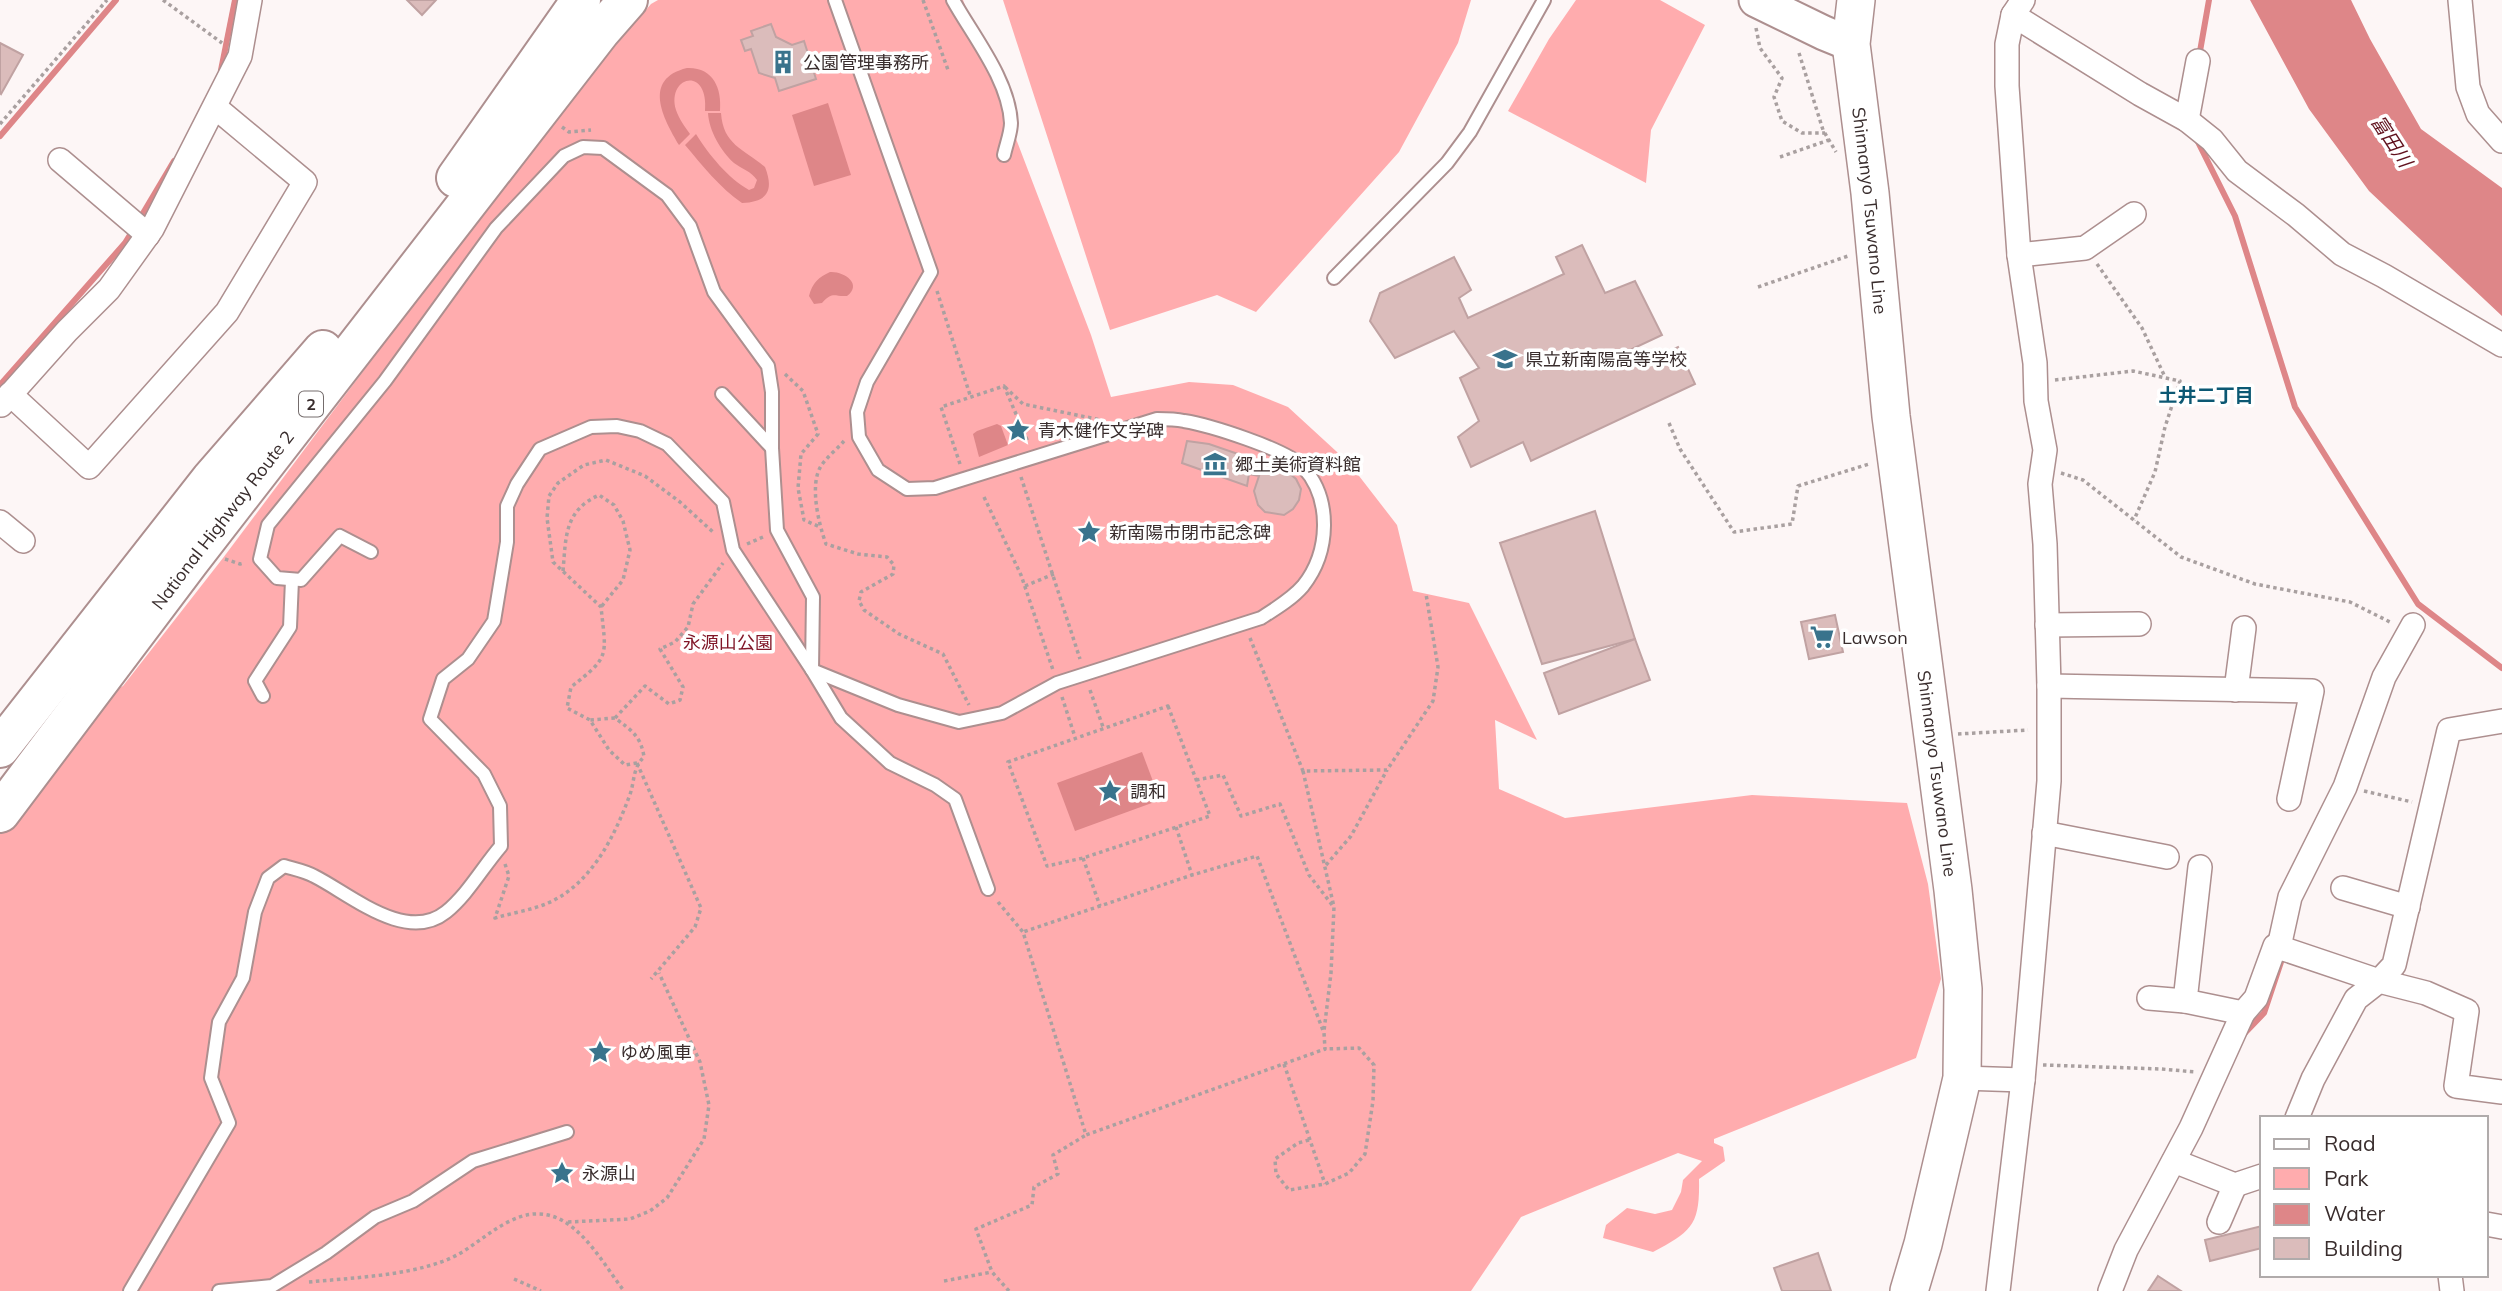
<svg xmlns="http://www.w3.org/2000/svg" width="2502" height="1291" viewBox="0 0 2502 1291" font-family="Mulish,'Noto Sans JP',sans-serif">
<style>
.green{fill:#ffacae}
.water{fill:#de8688}
.lines{fill:none;stroke-linecap:round;stroke-linejoin:round}
.stream{stroke:#de8688;stroke-width:6}
.building{fill:#dbbcbb;stroke:#c0a2a2;stroke-width:2}
.lane-casing{stroke:#ad8f8f;stroke-width:16}
.street-casing{stroke:#ad8f8f;stroke-width:26}
.secondary-casing{stroke:#ad8f8f;stroke-width:37}
.primary-casing{stroke:#ad8f8f;stroke-width:40}
.highway-casing{stroke:#ad8f8f;stroke-width:42}
.path{stroke:#a9a0a0;stroke-width:3.5;stroke-dasharray:3.5 3.5;stroke-linecap:butt}
.lane{stroke:#fff;stroke-width:12}
.street{stroke:#fff;stroke-width:23}
.secondary{stroke:#fff;stroke-width:33}
.primary{stroke:#fff;stroke-width:37}
.highway{stroke:#fff;stroke-width:38}
.labels{text-anchor:middle;dominant-baseline:central;stroke-width:7;stroke-linejoin:round;paint-order:stroke}
.shield{fill:#fff;stroke:#746c6c;stroke-width:2}
.shield-label{font-size:16px;font-weight:bold;fill:#392d2d}
.poi-label{font-size:18px;fill:#392d2d;stroke:#fff;text-anchor:start}
.street-label{font-size:18px;fill:#392d2d;stroke:#fff}
.park-label{font-size:18px;fill:#811728;stroke:#fff}
.water-label{font-size:19px;font-style:italic;fill:#60101c;stroke:#fff}
.neighbourhood-label{font-size:19px;font-weight:bold;fill:#0c5873;stroke:#fff}
</style>
<rect width="100%" height="100%" fill="#fdf6f6"/>
<g class="green">
<path d="M658,0H963L1091,335L1111,397L1189,382L1233,385L1288,407L1349,463L1397,525L1413,591L1469,603L1537,740L1495,720L1499,789L1565,818L1752,795L1907,803L1928,884L1941,979L1916,1058L1714,1139V1143L1723,1147L1725,1161L1699,1179C1700,1225 1692,1231 1653,1252L1603,1238L1606,1225L1627,1208L1655,1214L1672,1210L1681,1192L1683,1180L1702,1161L1678,1153L1521,1217L1471,1291H0V824L49,722L123,686L223,558L550,122L651,4Z"/>
<path d="M1003,0H1471L1458,43L1399,152L1256,312L1217,295L1110,330Z"/>
<path d="M1576,0H1660L1705,25L1651,130L1646,183L1508,111L1549,39Z"/>
</g>
<g class="water">
<path d="M2250,0H2351L2370,39L2421,129L2502,188V316L2369,191L2309,109Z"/>
<path d="M687,68C713,67 722,88 720,111H705C709,65 666,76 676,110C679,119 685,127 690,134L679,145C663,118 642,79 687,68Z"/>
<path d="M828,103L851,175L814,186L792,115Z"/>
<path d="M708,113H721C723,145 744,149 765,167C774,190 768,202 742,203C720,188 702,165 685,145L696,134C709,155 728,178 749,190L754,188L757,180C751,171 742,169 734,163C721,151 709,131 708,113Z"/>
<path d="M830,272C844,271 863,284 847,296C834,297 833,291 822,303L814,304L809,296C812,283 819,277 830,272Z"/>
<path d="M997,424L1001,426L1008,445L979,457L973,434L977,431Z"/>
<path d="M1142,752L1160,800L1075,831L1057,783Z"/>
</g>
<g class="lines">
<g class="stream">
<path d="M2199,57L2209,0"/>
<path d="M221,70L235,0"/>
<path d="M0,136L116,0"/>
<path d="M2196,138L2235,216L2295,407L2418,604L2502,668"/>
<path d="M139,220L174,161"/>
<path d="M0,385L125,243L133,230"/>
<path d="M2243,1035L2264,1013L2281,962"/>
</g>
</g>
<g class="building">
<path d="M407,0H436L422,15Z"/>
<path d="M771,24L776,37L792,45L804,41L816,79L779,91L775,78L759,73L751,49L745,51L741,40L753,36L751,31Z"/>
<path d="M0,43L23,55L1,94L0,93Z"/>
<path d="M1582,245L1605,293L1635,281L1662,335L1632,349L1640,365L1678,347L1695,384L1531,461L1523,442L1471,467L1458,437L1479,421L1460,378L1479,368L1454,331L1395,358L1370,321L1380,293L1454,257L1471,290L1459,298L1468,318L1564,274L1556,257Z"/>
<path d="M1187,441L1209,444L1270,465V469L1289,473L1296,479L1301,489L1299,500L1293,509L1284,515L1265,512L1258,505L1254,491L1259,476L1249,474L1247,486L1182,463Z"/>
<path d="M1595,511L1635,639L1542,664L1500,543Z"/>
<path d="M1835,615L1843,652L1809,659L1801,622Z"/>
<path d="M1635,639L1650,680L1559,714L1544,673Z"/>
<path d="M2262,1226V1248L2210,1261L2205,1240Z"/>
<path d="M1818,1253L1831,1291H1782L1774,1268Z"/>
<path d="M2158,1276L2181,1291H2148Z"/>
</g>
<g class="lines">
<g class="lane-casing">
<g id="lane">
<path d="M953,0C973,36 1009,80 1011,123C1011,133 1006,145 1004,155"/>
<path d="M1334,278L1447,163L1470,132L1544,0"/>
<path d="M722,394L772,448"/>
<path d="M371,552L340,536L301,580L277,578L260,559L268,525L385,381L496,228L564,156L583,147L603,148L667,195L690,226L714,292L768,366L772,392V448L777,530L813,597L812,670L841,718L890,763L935,785L955,799L988,889"/>
<path d="M263,696L255,681L290,627L292,580"/>
<path d="M130,1291L229,1123L211,1078L219,1022L243,978L255,912L268,878L284,866C294,869 305,871 314,876C350,894 406,944 446,912C468,894 482,868 501,846L500,806L484,774L430,719L443,679L468,659L494,621L507,542V506L517,484L540,449L591,427L617,426L640,431L667,444L723,502L733,550L812,670L898,705L959,722L1002,713L1057,683L1261,618C1275,609 1292,599 1303,586C1330,552 1332,499 1303,467C1286,449 1209,425 1184,421C1175,419 1166,419 1157,419L935,488L907,489L878,470L859,437L857,412L867,382L931,272L835,0"/>
<path d="M219,1291L272,1286L326,1253L375,1217L413,1201L473,1161L567,1132"/>
</g>
</g>
<g class="street-casing">
<g id="street">
<path d="M2460,0L2468,87L2478,114L2502,141"/>
<path d="M2013,15L2140,94L2187,120L2212,140L2237,171L2296,215L2342,254L2384,276L2502,345"/>
<path d="M2187,120L2198,61"/>
<path d="M60,160L148,235"/>
<path d="M2019,255L2085,248L2134,214"/>
<path d="M10,394L89,467L227,312L305,182L215,107"/>
<path d="M1,405L67,331L109,289L152,229L240,56L250,0"/>
<path d="M0,522L23,541"/>
<path d="M2047,625L2139,624"/>
<path d="M2049,686L2312,691L2289,799"/>
<path d="M2236,690L2244,628"/>
<path d="M2044,833L2167,857"/>
<path d="M2200,867L2185,1001L2243,1013L2256,998L2275,946L2379,981L2394,965L2449,730L2502,721"/>
<path d="M2343,888L2408,907"/>
<path d="M2279,947L2290,897L2345,787L2384,677L2413,625"/>
<path d="M2149,998L2185,1001"/>
<path d="M1962,1078L2023,1080"/>
<path d="M2297,1118L2313,1079L2356,999L2379,981L2426,993L2467,1011L2456,1086L2502,1092"/>
<path d="M2174,1161L2235,1185L2262,1176"/>
<path d="M2219,1222L2235,1185"/>
<path d="M2486,1224L2502,1227"/>
<path d="M2450,1275L2452,1291"/>
<path d="M1998,1291L2023,1080L2049,781V686L2045,544L2040,484L2045,450L2036,401L2035,363L2019,255L2007,86V44L2013,15L2023,0"/>
<path d="M2110,1291L2126,1250L2191,1128L2243,1013"/>
</g>
</g>
<g class="secondary-casing">
<path id="secondary" d="M1756,0L1824,33L1851,44"/>
</g>
<g class="primary-casing">
<g id="primary">
<path id="s1" d="M1856,0L1851,44L1870,193L1891,416L1953,890L1963,989L1962,1078L1923,1244L1909,1291"/>
</g>
</g>
<g class="highway-casing">
<g id="highway">
<path d="M456,178L581,0"/>
<path d="M0,748L211,479L323,350"/>
<path id="s2" d="M0,813L189,562L600,32L628,0"/>
</g>
</g>
<g class="path">
<path d="M163,0L222,43"/>
<path d="M923,0L948,70"/>
<path d="M1756,28L1760,48L1782,78L1774,97L1782,121L1802,133H1825"/>
<path d="M1799,53L1823,130L1836,152"/>
<path d="M0,124L107,0"/>
<path d="M562,127L569,132L591,130"/>
<path d="M1780,157L1829,140"/>
<path d="M2097,264L2142,328L2165,377"/>
<path d="M1758,287L1848,256"/>
<path d="M937,291L970,395"/>
<path d="M785,374L803,391L818,434L801,454L798,488L804,520L820,527"/>
<path d="M2055,380L2133,371L2180,381L2165,427L2155,472L2134,520"/>
<path d="M1005,387L1023,404L1101,420"/>
<path d="M1669,423L1680,449L1734,532L1792,524L1798,486L1869,464"/>
<path d="M844,441C837,449 827,457 821,466C809,485 819,525 826,544L858,554L887,557L894,565L893,574L861,592L859,601L864,610L899,634L943,654L969,705"/>
<path d="M960,464L941,407L1004,386L1028,442"/>
<path d="M2061,473L2083,480L2181,557L2255,584L2350,602L2392,623"/>
<path d="M1021,477L1080,659"/>
<path d="M984,497L1021,575L1053,670"/>
<path d="M747,544L763,537"/>
<path d="M225,559L240,564L244,563"/>
<path d="M563,571C566,537 564,511 599,495L614,505L623,521L630,550L623,580L601,607"/>
<path d="M1025,586L1054,574"/>
<path d="M1250,638L1303,771L1387,770L1433,701L1438,667L1426,594"/>
<path d="M1090,690L1103,727"/>
<path d="M1062,697L1075,737"/>
<path d="M1168,706L1210,816L1083,858L1047,866L1008,762Z"/>
<path d="M615,718L645,686L669,704L680,700L683,687L660,649L675,642L688,627L693,604L723,563"/>
<path d="M1958,734L2028,730"/>
<path d="M637,763L625,765L609,750L590,720L567,708L571,687C611,656 606,656 601,607L553,562L547,518L549,496L558,483L584,465L606,460L645,476L680,502L713,532"/>
<path d="M637,763L701,908L695,927L651,979"/>
<path d="M1303,771L1334,907L1331,973L1324,1031"/>
<path d="M1196,780L1223,775L1241,816L1280,804L1309,875L1333,906"/>
<path d="M2364,791L2412,802"/>
<path d="M1176,827L1192,875"/>
<path d="M1083,858L1100,906"/>
<path d="M505,864L509,876L495,918C512,913 532,910 548,903C590,885 614,838 629,797C635,783 632,768 644,757C641,736 631,730 615,718L590,720"/>
<path d="M1326,865L1351,836L1387,770"/>
<path d="M998,902L1023,932L1086,1135L1325,1049L1324,1033L1257,856L1192,875L1023,932"/>
<path d="M1284,1064L1325,1184"/>
<path d="M2043,1065L2161,1069L2196,1072"/>
<path d="M1309,1140L1298,1143L1275,1159L1276,1174L1289,1190L1325,1184L1349,1173L1365,1154L1373,1101L1374,1065L1359,1048L1325,1049"/>
<path d="M568,1222L630,1219L650,1211L667,1198L704,1139L709,1105L700,1062L659,973"/>
<path d="M514,1279L541,1291"/>
<path d="M944,1281L992,1272"/>
<path d="M309,1282C350,1278 402,1276 441,1262C468,1253 485,1233 510,1221C566,1193 596,1254 624,1291"/>
<path d="M1009,1291L992,1272L976,1229L1032,1205L1034,1187L1058,1174L1053,1155L1086,1135"/>
</g>
<use href="#lane" class="lane"/>
<use href="#street" class="street"/>
<use href="#secondary" class="secondary"/>
<use href="#primary" class="primary"/>
<use href="#highway" class="highway"/>
</g>
<defs>
<g id="building-bare" transform="scale(1.89)"><path d="M-4-6H4V6H1V3H-1V6H-4ZM-2.5-4.3h1.7v1.8h-1.7ZM.8-4.3h1.7v1.8H.8ZM-2.5-1h1.7V.8h-1.7ZM.8-1h1.7V.8H.8Z" fill="#39738c" stroke="#fff" stroke-width="2.5" paint-order="stroke"/></g>
<g id="school-bare" transform="scale(1.89)"><path d="M0-5L7-2L0 1L-7-2ZM-4 1L0 2.5L4 1V4Q0 6-4 4Z" fill="#39738c" stroke="#fff" stroke-width="2.5" paint-order="stroke"/></g>
<g id="sight-bare" transform="scale(1.89)"><path d="M0-6L1.8-2.2L6-1.7L2.9 1.2L3.7 5.4L0 3.3L-3.7 5.4L-2.9 1.2L-6-1.7L-1.8-2.2Z" fill="#39738c" stroke="#fff" stroke-width="2.5" paint-order="stroke"/></g>
<g id="museum-bare" transform="scale(1.89)"><path d="M0-6L6-3V-2H-6V-3ZM-5-1h2V3h-2ZM-1-1h2V3h-2ZM3-1h2V3H3ZM-6 4H6V6H-6Z" fill="#39738c" stroke="#fff" stroke-width="2.5" paint-order="stroke"/></g>
<g id="supermarket-bare" transform="scale(1.89)"><path d="M-6-5.5h2.5l.6 2H6L4.5 2H-2.5L-4.4-4H-6ZM-1.5 3.2a1.3 1.3 0 1 0 .1 0ZM3 3.2a1.3 1.3 0 1 0 .1 0Z" fill="#39738c" stroke="#fff" stroke-width="2.5" paint-order="stroke"/></g>
</defs>
<g fill-rule="evenodd">
<use href="#building-bare" x="783" y="62"/>
<use href="#school-bare" x="1505" y="359"/>
<use href="#sight-bare" x="1018" y="430"/>
<use href="#museum-bare" x="1215" y="464"/>
<use href="#sight-bare" x="1089" y="532"/>
<use href="#supermarket-bare" x="1822" y="637"/>
<use href="#sight-bare" x="1110" y="791"/>
<use href="#sight-bare" x="600" y="1052"/>
<use href="#sight-bare" x="562" y="1173"/>
</g>
<g class="labels">
<rect class="shield" x="299" y="391.5" width="24" height="25" rx="5"/>
<g class="shield-label">
<text x="311" y="404">2</text>
</g>
<g class="poi-label">
<text x="803" y="62">公園管理事務所</text>
<text x="1525" y="359">県立新南陽高等学校</text>
<text x="1038" y="430">青木健作文学碑</text>
<text x="1235" y="464">郷土美術資料館</text>
<text x="1109" y="532">新南陽市閉市記念碑</text>
<text x="1842" y="637">Lawson</text>
<text x="1130" y="791">調和</text>
<text x="620" y="1052">ゆめ風車</text>
<text x="582" y="1173">永源山</text>
</g>
<g class="street-label">
<text stroke="none"><textPath href="#s1" startOffset="212">Shinnanyo Tsuwano Line</textPath></text>
<text stroke="none"><textPath href="#s2" startOffset="368">National Highway Route 2</textPath></text>
<text stroke="none"><textPath href="#s1" startOffset="779">Shinnanyo Tsuwano Line</textPath></text>
</g>
<g class="park-label">
<text x="728" y="642">永源山公園</text>
</g>
<g class="water-label">
<text transform="translate(2392 141) rotate(57)">富田川</text>
</g>
<g class="neighbourhood-label">
<text x="2206" y="395">土井二丁目</text>
</g>
</g>
<rect x="2260" y="1116" width="228" height="161" fill="#ffffff" stroke="#b0abab" stroke-width="2"/>
<rect x="2274" y="1139" width="35" height="10" fill="#ffffff" stroke="#b0abab" stroke-width="2"/>
<text x="2324" y="1151" font-size="21" fill="#392d2d">Road</text>
<rect x="2274" y="1168" width="35" height="21" fill="#ffacae" stroke="#b0abab" stroke-width="2"/>
<text x="2324" y="1186" font-size="21" fill="#392d2d">Park</text>
<rect x="2274" y="1204" width="35" height="21" fill="#de8688" stroke="#b0abab" stroke-width="2"/>
<text x="2324" y="1221" font-size="21" fill="#392d2d">Water</text>
<rect x="2274" y="1238" width="35" height="21" fill="#dbbcbb" stroke="#b0abab" stroke-width="2"/>
<text x="2324" y="1256" font-size="21" fill="#392d2d">Building</text>
</svg>
